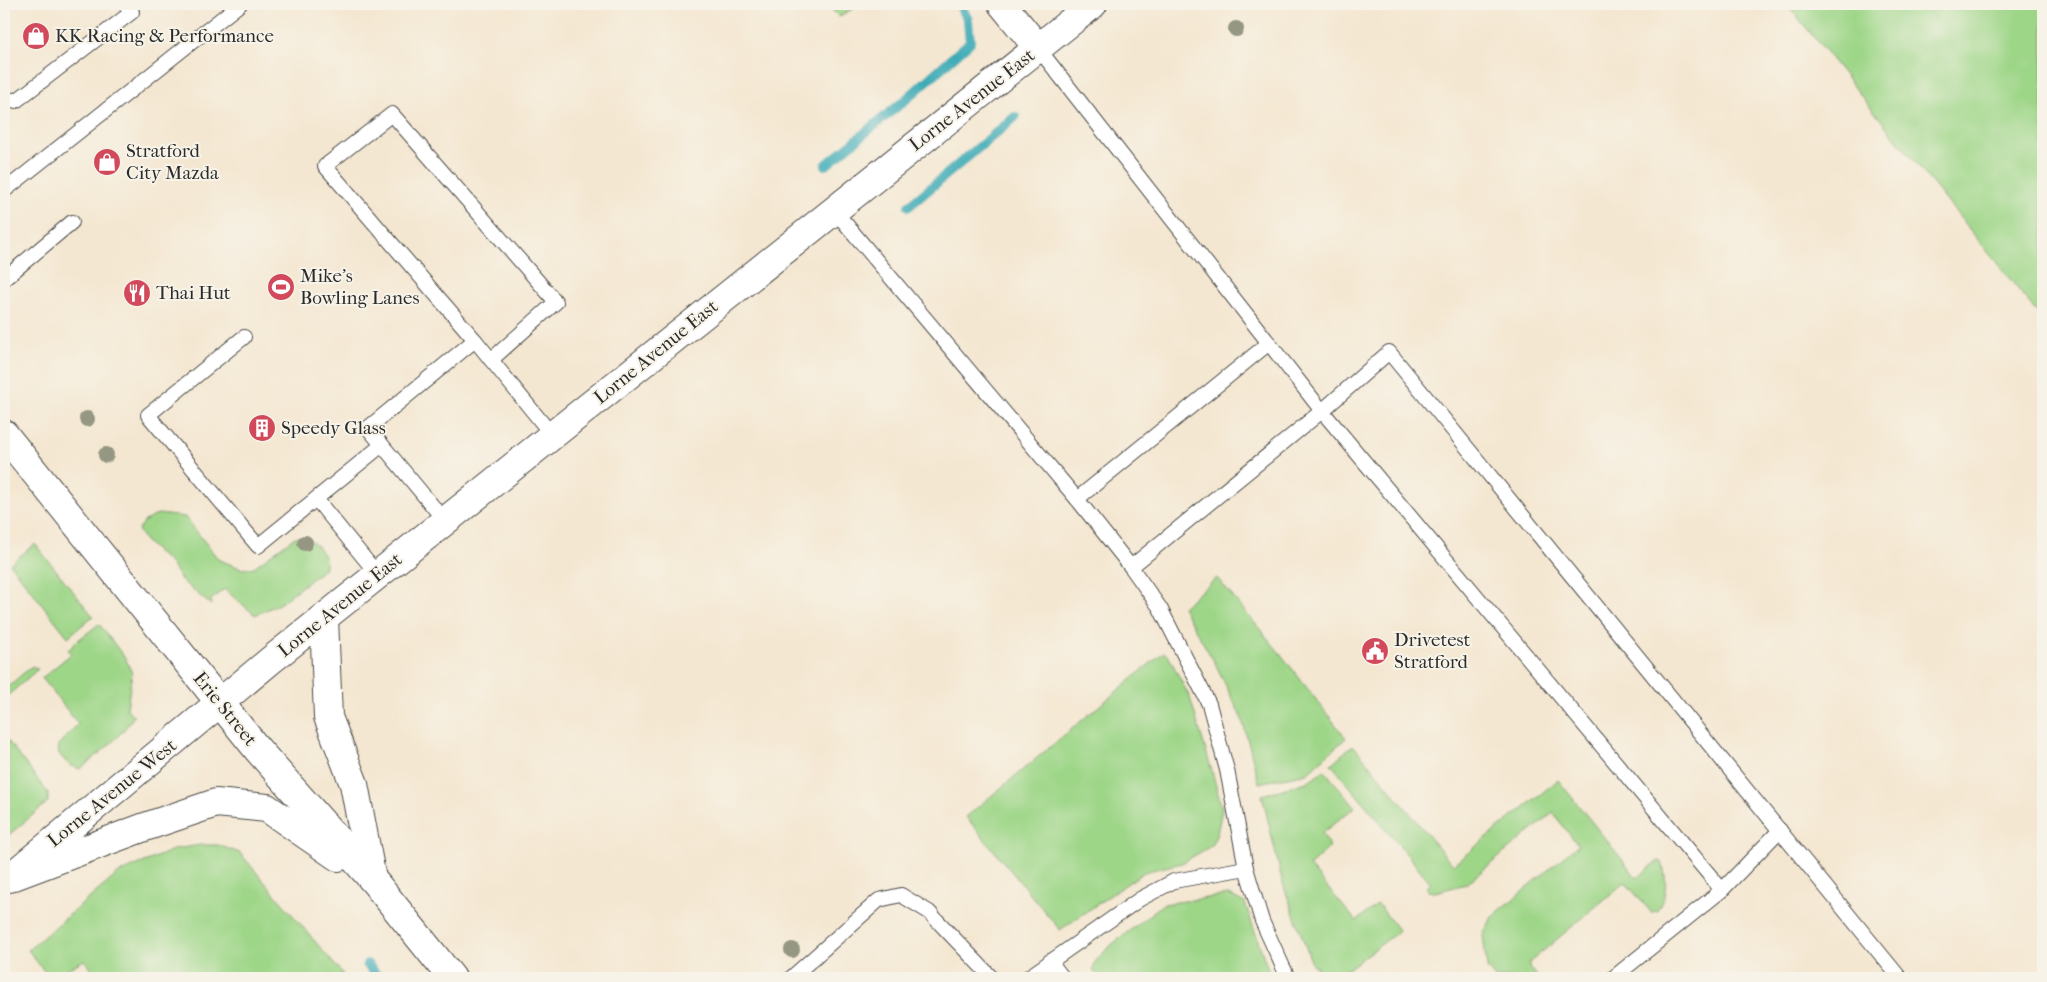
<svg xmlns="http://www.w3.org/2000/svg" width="2047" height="982" viewBox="0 0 2047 982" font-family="'IM FELL French Canon',serif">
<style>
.green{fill:#9ed688;stroke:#64805a}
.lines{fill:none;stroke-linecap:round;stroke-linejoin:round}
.stream{stroke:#3aaab6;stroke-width:10}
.lane-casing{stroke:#494744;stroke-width:16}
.street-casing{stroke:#494744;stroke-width:30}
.secondary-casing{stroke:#494744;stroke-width:30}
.primary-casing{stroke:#494744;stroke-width:30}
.lane{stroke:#fff;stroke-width:14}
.street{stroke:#fff;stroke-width:28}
.secondary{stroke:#fff;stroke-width:28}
.primary{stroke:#fff;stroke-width:28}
.tree{fill:#959782}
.labels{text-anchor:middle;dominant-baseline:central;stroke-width:4;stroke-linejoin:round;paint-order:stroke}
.poi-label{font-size:19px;fill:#2b2b2b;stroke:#f7f3e8;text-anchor:start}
.street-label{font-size:19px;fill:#2b2b2b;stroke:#f7f3e8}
</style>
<rect width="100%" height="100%" fill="#f7f3e8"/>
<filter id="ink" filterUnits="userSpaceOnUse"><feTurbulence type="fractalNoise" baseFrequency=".02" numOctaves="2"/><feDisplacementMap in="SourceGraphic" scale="10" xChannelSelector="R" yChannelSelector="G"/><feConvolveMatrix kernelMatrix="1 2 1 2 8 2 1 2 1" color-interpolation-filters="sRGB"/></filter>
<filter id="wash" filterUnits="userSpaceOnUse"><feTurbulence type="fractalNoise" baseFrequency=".0096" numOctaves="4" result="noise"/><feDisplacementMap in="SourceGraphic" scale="20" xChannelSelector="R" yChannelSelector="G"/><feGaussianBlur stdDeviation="1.12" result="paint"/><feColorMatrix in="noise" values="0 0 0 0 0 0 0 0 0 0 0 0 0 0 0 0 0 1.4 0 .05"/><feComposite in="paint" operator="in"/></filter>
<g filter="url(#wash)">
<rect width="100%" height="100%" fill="#f4e7d1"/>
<g class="green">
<path d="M826,4H861L839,17Z"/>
<path d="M1787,4H2043V320Z"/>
<path d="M158,514L185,517L219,560L243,569L254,567L295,537H307C315,544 330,557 324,569L279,604L255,615L224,589L211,600V605L181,580L171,564L145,541L138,530L145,521Z"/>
<path d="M35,544L93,616L68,637L10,564Z"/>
<path d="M1217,578L1279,652L1346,738L1307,773L1259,783L1242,719L1215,663L1182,607Z"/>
<path d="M99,624L125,658L132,673L127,709L134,716C120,738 100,753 80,769L69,765L59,754L58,745L78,724L42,678L71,654L68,650L74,645L73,644Z"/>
<path d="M1164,652L1169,657L1190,698L1212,771L1222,809L1217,834L1211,846L1182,863L1144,872L1060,930L966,817Z"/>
<path d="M32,666L38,669L4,699V690Z"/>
<path d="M4,736L48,793V802L4,839Z"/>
<path d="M1353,745L1453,865L1558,780L1637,878L1658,861L1662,862C1667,882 1668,892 1657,911L1651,912L1625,882L1530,962V968L1539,978H1495L1487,968L1483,935L1492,917L1578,845L1553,813L1466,884L1435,892L1428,891L1427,887L1431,883L1331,764Z"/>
<path d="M1324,770L1355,807L1322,833L1330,847L1309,866L1356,921L1378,904L1399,931L1344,972L1328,976L1312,964L1283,884L1262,795L1307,782Z"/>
<path d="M201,845H218L240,853L346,978H99L84,960L58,974L44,971L28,950L119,873L175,849Z"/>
<path d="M1229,895L1245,903L1271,978H1100L1093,970L1095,962L1110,946L1163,904Z"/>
</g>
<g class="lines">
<g class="stream">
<path d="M826,165L910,96L970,42L968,20L960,4"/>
<path d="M909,206L1015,117"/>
<path d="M367,964L379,978"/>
</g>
</g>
</g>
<g filter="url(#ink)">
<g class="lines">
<g class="lane-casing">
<g id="lane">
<path d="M1038,48L1322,411L1722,890L1613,978"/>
<path d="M4,98L16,101L132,12L125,4"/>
<path d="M4,191L240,4"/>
<path d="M834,210L1077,499L1131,567L1160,608L1209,704L1227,770L1246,868L1262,921L1288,978"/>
<path d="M4,279L72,222"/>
<path d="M244,337L148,415L258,546L382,445"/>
<path d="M475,340L325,166L392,114L556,302L491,360"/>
<path d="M316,499L378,575"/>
<path d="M1077,499L1269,343"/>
<path d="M445,521L368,428L475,340L552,435"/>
<path d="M1131,567L1322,411L1389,352L1900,978"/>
<path d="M1722,890L1780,830"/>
<path d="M1050,961L1063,978"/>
<path d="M791,978L879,900L901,895L929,912L992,978"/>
<path d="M1027,978L1140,899L1174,881L1246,868"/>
</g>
</g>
<g class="street-casing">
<path id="street" d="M1002,4L1038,48"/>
</g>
<g class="secondary-casing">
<path id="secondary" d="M14,874L271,660L1093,4"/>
</g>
<g class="primary-casing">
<g id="primary">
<path d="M4,434L258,750L373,880L452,978"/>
<path d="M324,618L328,717L354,784L372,879"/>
<path d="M9,878L142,828L216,803L267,808L338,857"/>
</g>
</g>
<use href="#lane" class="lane"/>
<use href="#street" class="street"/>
<use href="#secondary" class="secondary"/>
<use href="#primary" class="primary"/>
</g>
<g class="tree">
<circle cx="1236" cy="29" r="8"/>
<circle cx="87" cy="419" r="8"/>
<circle cx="106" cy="455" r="8"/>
<circle cx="305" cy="543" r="8"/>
<circle cx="792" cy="950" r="8"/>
</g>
</g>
<defs>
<g id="shop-disc" transform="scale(1.4375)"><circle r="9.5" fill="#d1495b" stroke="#f7f3e8"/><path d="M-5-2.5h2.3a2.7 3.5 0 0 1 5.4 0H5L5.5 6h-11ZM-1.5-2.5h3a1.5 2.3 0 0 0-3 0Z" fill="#fff"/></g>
<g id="stadium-disc" transform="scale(1.4375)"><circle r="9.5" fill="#d1495b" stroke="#f7f3e8"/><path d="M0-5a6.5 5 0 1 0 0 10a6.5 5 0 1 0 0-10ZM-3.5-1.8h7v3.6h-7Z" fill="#fff"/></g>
<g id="restaurant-disc" transform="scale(1.4375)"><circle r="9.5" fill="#d1495b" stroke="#f7f3e8"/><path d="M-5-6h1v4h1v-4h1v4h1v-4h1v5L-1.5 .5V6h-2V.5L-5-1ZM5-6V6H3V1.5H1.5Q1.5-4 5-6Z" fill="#fff"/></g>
<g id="building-disc" transform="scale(1.4375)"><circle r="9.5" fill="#d1495b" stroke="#f7f3e8"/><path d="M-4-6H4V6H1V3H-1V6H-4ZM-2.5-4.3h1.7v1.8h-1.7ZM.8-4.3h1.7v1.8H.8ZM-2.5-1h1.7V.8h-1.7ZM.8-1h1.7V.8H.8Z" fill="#fff"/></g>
<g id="civic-disc" transform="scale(1.4375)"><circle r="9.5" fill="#d1495b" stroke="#f7f3e8"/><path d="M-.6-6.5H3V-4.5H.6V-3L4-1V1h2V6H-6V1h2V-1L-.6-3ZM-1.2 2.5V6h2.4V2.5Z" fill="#fff"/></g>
</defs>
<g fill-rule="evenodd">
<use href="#shop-disc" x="36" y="36"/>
<use href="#shop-disc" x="107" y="162"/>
<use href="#stadium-disc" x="281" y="287"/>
<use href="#restaurant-disc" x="137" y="293"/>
<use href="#building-disc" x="262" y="428"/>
<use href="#civic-disc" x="1375" y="651"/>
</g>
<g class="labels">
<g class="poi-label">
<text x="55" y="36">KK Racing &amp; Performance</text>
<text x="126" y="151">Stratford<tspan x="126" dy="22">City Mazda</tspan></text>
<text x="300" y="276">Mike's<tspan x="300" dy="22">Bowling Lanes</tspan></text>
<text x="156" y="293">Thai Hut</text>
<text x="281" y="428">Speedy Glass</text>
<text x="1394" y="640">Drivetest<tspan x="1394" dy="22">Stratford</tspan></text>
</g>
<g class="street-label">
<text transform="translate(972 100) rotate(-38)">Lorne Avenue East</text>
<text transform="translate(656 352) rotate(-39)">Lorne Avenue East</text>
<text transform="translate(340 605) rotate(-39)">Lorne Avenue East</text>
<text transform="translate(225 709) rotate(51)">Erie Street</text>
<text transform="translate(112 793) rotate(-39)">Lorne Avenue West</text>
</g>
</g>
<rect width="2047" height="982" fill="none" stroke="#f7f3e8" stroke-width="20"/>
</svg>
